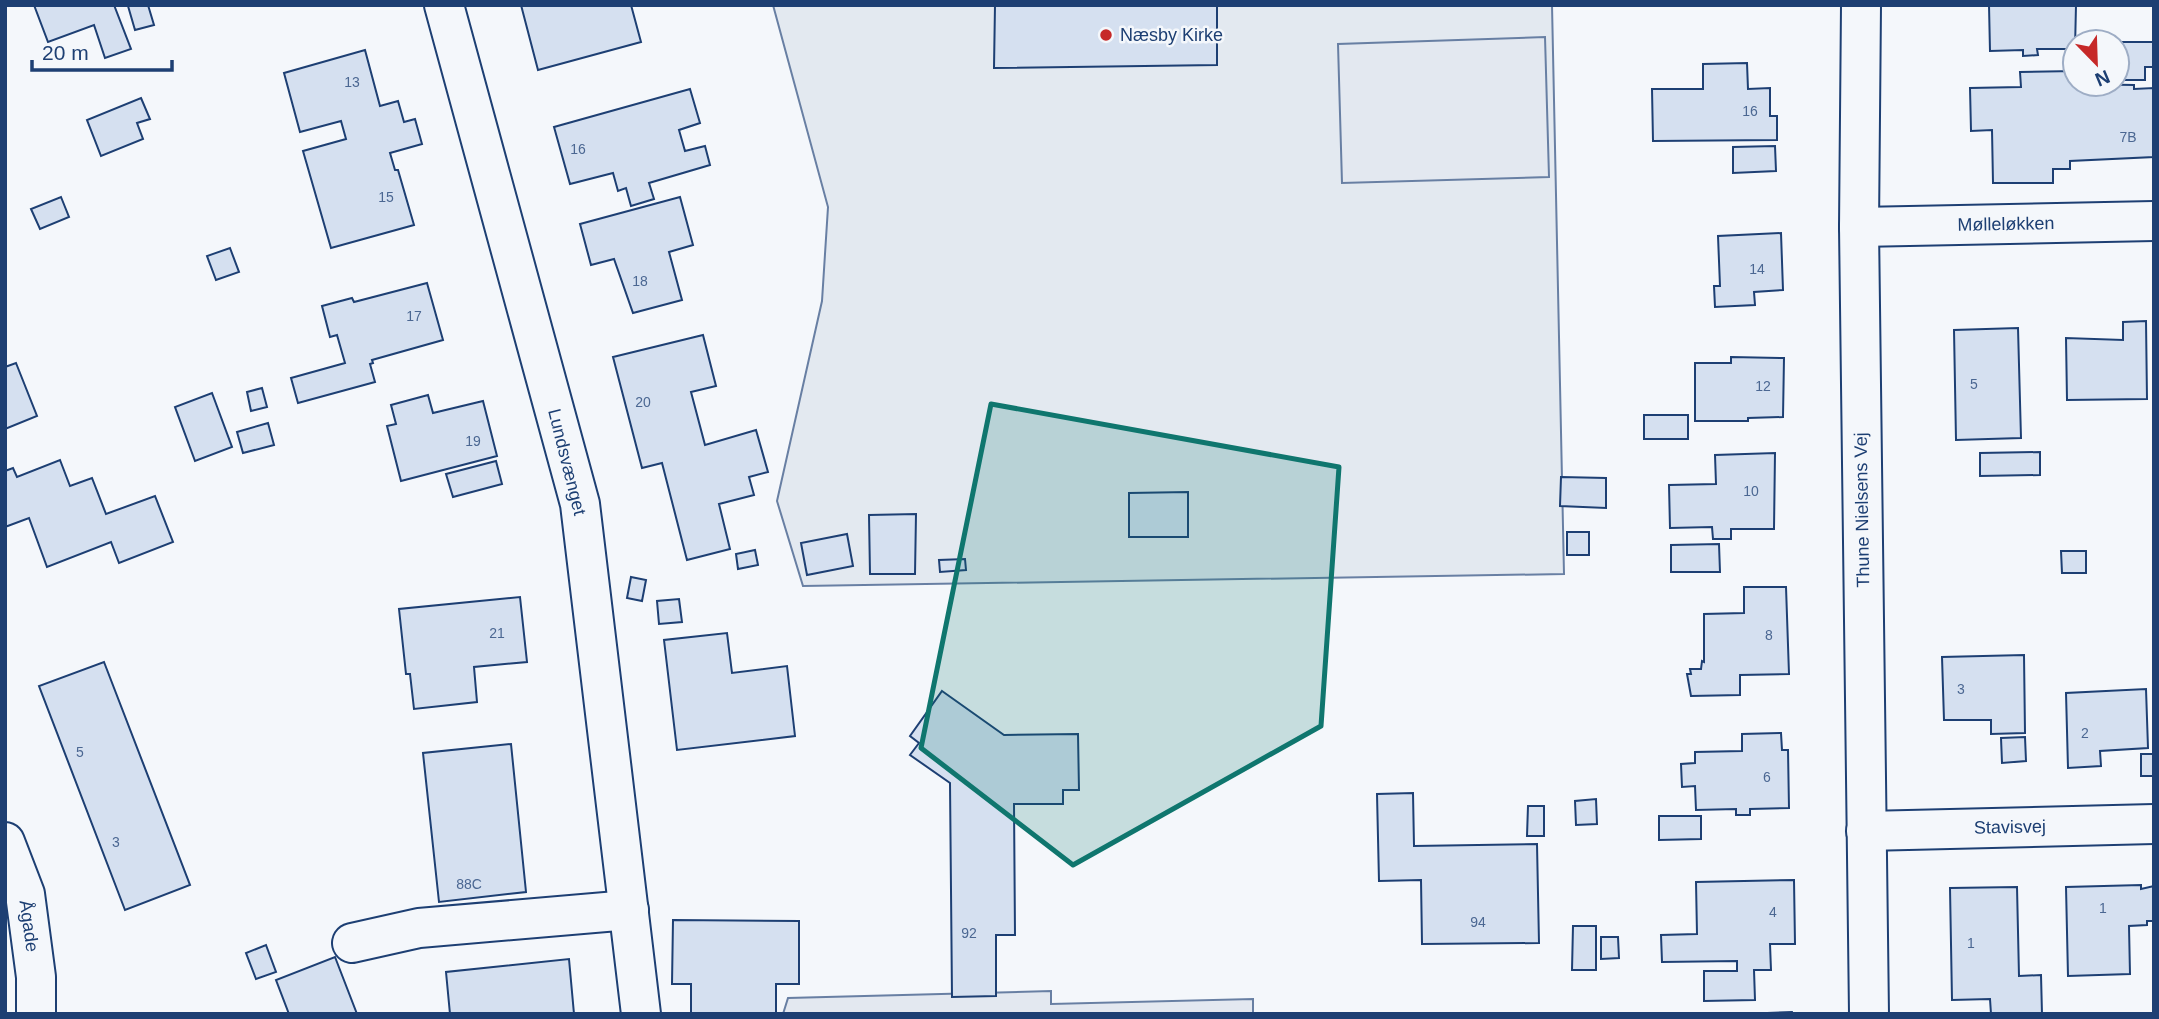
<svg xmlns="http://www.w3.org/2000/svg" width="2159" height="1019" viewBox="0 0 2159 1019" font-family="Helvetica,sans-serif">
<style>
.green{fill:#e3e9f0;stroke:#687fa3;stroke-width:2}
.parking{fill:#e3e8f0;stroke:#687fa3;stroke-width:2}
.building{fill:#d5e0f0;stroke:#1d3f73;stroke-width:2}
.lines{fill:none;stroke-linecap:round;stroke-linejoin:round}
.minor-casing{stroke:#1d3f73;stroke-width:42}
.minor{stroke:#f4f7fb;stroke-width:38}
.marked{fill:#0f766e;fill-opacity:0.2;stroke:#0f766e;stroke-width:5;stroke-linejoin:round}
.poi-dot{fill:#c62828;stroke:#f4f7fb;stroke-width:2.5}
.labels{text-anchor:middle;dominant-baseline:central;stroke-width:5;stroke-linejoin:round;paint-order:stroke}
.number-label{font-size:14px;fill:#4b6792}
.poi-label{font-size:18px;fill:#1d3f73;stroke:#f4f7fb;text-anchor:start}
.street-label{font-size:18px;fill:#1d3f73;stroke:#f4f7fb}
</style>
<rect width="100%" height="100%" fill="#f4f7fb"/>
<path class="green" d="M773,5H1552L1564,574L803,586L777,501L822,301L828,207Z"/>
<g class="parking">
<path d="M1545,37L1549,177L1342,183L1338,44Z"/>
<path d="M1051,991V1004L1253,999V1014H783L788,998Z"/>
</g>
<g class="building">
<path d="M34,5H114L131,49L105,58L94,25L48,42Z"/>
<path d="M148,5L154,25L135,30L128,6Z"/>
<path d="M521,5H631L641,42L538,70Z"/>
<path d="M995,5H1217V65L994,68Z"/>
<path d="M1989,5H2076L2075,49H2037L2038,55L2023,56V50L1990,51Z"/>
<path d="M2117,42H2154V67H2145V80H2117Z"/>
<path d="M365,50L380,106L398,101L404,122L415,119L422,144L390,153L395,170H398L414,225L331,248L303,151L346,139L341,121L300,132L284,73Z"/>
<path d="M1747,63L1748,89L1770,88V116H1777V140L1653,141L1652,89H1703V64Z"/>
<path d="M2075,71V84L2134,85V89L2154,88V157L2070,161V169H2053V183H1993L1992,130L1971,131L1970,88L2021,87L2020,72Z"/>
<path d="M690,89L700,123L679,130L685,151L705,146L710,165L649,183L654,199L631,206L626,188L618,191L613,173L570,184L554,127Z"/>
<path d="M141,98L150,119L137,123L143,139L101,156L87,120Z"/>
<path d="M1775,146L1776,171L1733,173V147Z"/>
<path d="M61,197L69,217L40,229L31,209Z"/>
<path d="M680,197L693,245L669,252L682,300L633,313L614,259L591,265L580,224Z"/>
<path d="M1781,233L1783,290L1754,292L1755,305L1715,307L1714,286H1720L1718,236Z"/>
<path d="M230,248L239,272L216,280L207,256Z"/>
<path d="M427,283L443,340L372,360L373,363L370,364L375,382L298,403L291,378L345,363L337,335L330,337L322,306L352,298L354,302Z"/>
<path d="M2146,321L2147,399L2067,400L2066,338L2123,340V322Z"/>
<path d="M2018,328L2021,438L1956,440L1954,330Z"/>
<path d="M703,335L716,386L691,392L705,445L756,430L768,472L749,477L754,495L719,504L730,549L687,560L662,463L642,468L613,357Z"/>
<path d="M1731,357L1784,358L1783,417L1748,418V421H1695V363H1731Z"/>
<path d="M16,363L37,416L5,429V367Z"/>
<path d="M262,388L267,407L251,411L247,392Z"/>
<path d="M212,393L232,447L195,461L175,407Z"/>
<path d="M428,395L433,413L483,401L497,456L401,481L387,426L396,424L391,405Z"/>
<rect x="1644" y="415" width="44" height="24"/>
<path d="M268,423L274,445L243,453L237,432Z"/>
<path d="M2040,452V475L1980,476V453Z"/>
<path d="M1775,453L1774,529H1731V539H1713L1712,527L1670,528L1669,485L1716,484L1715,455Z"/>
<path d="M60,460L70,486L92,478L106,514L155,496L173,542L119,563L111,542L47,567L29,518L5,527V471L13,468L17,477Z"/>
<path d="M496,461L502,484L453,497L446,474Z"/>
<path d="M1561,477L1606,478V508L1560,506Z"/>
<path d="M1188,492V537H1129V493Z"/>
<path d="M916,514L915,574H870L869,515Z"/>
<rect x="1567" y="532" width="22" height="23"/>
<path d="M847,534L853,566L807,575L801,543Z"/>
<path d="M1719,544L1720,572H1671V545Z"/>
<path d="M755,550L758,565L738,569L736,554Z"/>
<path d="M2061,551H2086V573H2062Z"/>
<path d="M965,559L966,570L940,572L939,560Z"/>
<path d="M631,577L646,580L642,601L627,598Z"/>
<path d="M1744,587H1786L1789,674L1740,675V695L1691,696L1687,674H1691L1690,669H1701L1702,661L1704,662V614L1744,613Z"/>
<path d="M520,597L527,662L474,667L477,702L414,709L410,674H406L399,609Z"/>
<path d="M679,599L682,622L659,624L657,601Z"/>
<path d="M727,633L732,673L787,666L795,736L677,750L664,640Z"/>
<path d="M2024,655L2025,733L1991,734V720H1944L1942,657Z"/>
<path d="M104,662L190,885L125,910L39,686Z"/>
<path d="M2146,689L2148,748L2100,751L2101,766L2068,768L2066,693Z"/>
<path d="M942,691L1004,735L1078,734L1079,790H1063V804H1014L1015,935H996V996L952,997L950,783L910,755L919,743L910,736Z"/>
<path d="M1781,733L1782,750H1788L1789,808L1750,809V815H1736V809L1696,810L1695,786L1682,787L1681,764L1695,763V752L1742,751V734Z"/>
<path d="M2025,737L2026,761L2002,763L2001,738Z"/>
<path d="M511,744L526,892L439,902L423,753Z"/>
<rect x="2141" y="754" width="13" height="22"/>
<path d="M1413,793L1414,846L1537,844L1539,943L1422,944L1421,880L1379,881L1377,794Z"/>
<path d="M1596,799L1597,824L1576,825L1575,801Z"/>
<path d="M1528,806H1544V836H1527Z"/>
<path d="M1659,816H1701V839L1659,840Z"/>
<path d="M1794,880L1795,944H1770L1771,970H1754L1755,1000L1704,1001V971H1737V961L1662,962L1661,935L1697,934L1696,882Z"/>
<path d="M2141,885V889L2154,886V921H2147V925L2129,926L2130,974L2068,976L2066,887Z"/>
<path d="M2017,887L2019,976L2041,975L2042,1014H1991L1990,999L1952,1000L1950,888Z"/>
<path d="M673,920L799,921V984H776V1014H691V984H672Z"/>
<path d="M1573,926H1596V970H1572Z"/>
<path d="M1601,937H1618L1619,958L1601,959Z"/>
<path d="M266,945L276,972L256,979L246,953Z"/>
<path d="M335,957L357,1014H289L276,980Z"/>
<path d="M569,959L574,1014H450L446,972Z"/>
<path d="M1792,1012L1793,1014H1741Z"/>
</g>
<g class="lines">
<g class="minor-casing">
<g id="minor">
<path d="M444,5L580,504L641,1014"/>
<path d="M1861,5L1859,227L1869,1014"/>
<path d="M1859,227L2154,221"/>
<path d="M1866,831L2154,824"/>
<path d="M5,842L25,894L36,977V1014"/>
<path d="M352,943L419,928L629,910"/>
</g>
</g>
<use href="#minor" class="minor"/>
</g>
<path class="marked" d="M991,404L1339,467L1321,726L1073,865L921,748Z"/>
<circle class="poi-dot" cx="1106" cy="35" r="7"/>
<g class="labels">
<g class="number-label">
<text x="352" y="82">13</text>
<text x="1750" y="111">16</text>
<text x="2128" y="137">7B</text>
<text x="578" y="149">16</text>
<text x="386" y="197">15</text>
<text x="1757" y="269">14</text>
<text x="640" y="281">18</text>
<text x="414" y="316">17</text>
<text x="1974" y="384">5</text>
<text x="1763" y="386">12</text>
<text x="643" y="402">20</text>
<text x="473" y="441">19</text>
<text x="1751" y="491">10</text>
<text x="497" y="633">21</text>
<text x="1769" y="635">8</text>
<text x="1961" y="689">3</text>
<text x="2085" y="733">2</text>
<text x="80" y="752">5</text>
<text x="1767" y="777">6</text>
<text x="116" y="842">3</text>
<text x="469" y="884">88C</text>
<text x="2103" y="908">1</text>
<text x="1773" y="912">4</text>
<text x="1478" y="922">94</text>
<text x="969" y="933">92</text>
<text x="1971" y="943">1</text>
</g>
<g class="poi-label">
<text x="1120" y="35">Næsby Kirke</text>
</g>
<g class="street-label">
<text transform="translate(2006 224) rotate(-1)">Mølleløkken</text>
<text transform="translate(567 462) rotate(76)">Lundsvænget</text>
<text transform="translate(1862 510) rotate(-91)">Thune Nielsens Vej</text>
<text transform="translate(2010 827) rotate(-1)">Stavisvej</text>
<text transform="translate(29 926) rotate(82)">Ågade</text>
</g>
</g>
<rect width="2159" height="1019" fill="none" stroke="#1d3f73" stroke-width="14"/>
<g transform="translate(2096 63) rotate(157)"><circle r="33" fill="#f4f7fb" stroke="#9eadc5" stroke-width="2"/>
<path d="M0-5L12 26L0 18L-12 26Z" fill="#c62828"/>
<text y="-10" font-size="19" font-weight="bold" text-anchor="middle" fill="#1d3f73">N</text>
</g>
<path d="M32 60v10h140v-10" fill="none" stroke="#1d3f73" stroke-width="3.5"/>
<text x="42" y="60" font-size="21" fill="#1d3f73" stroke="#f4f7fb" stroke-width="5" paint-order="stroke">20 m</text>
</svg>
